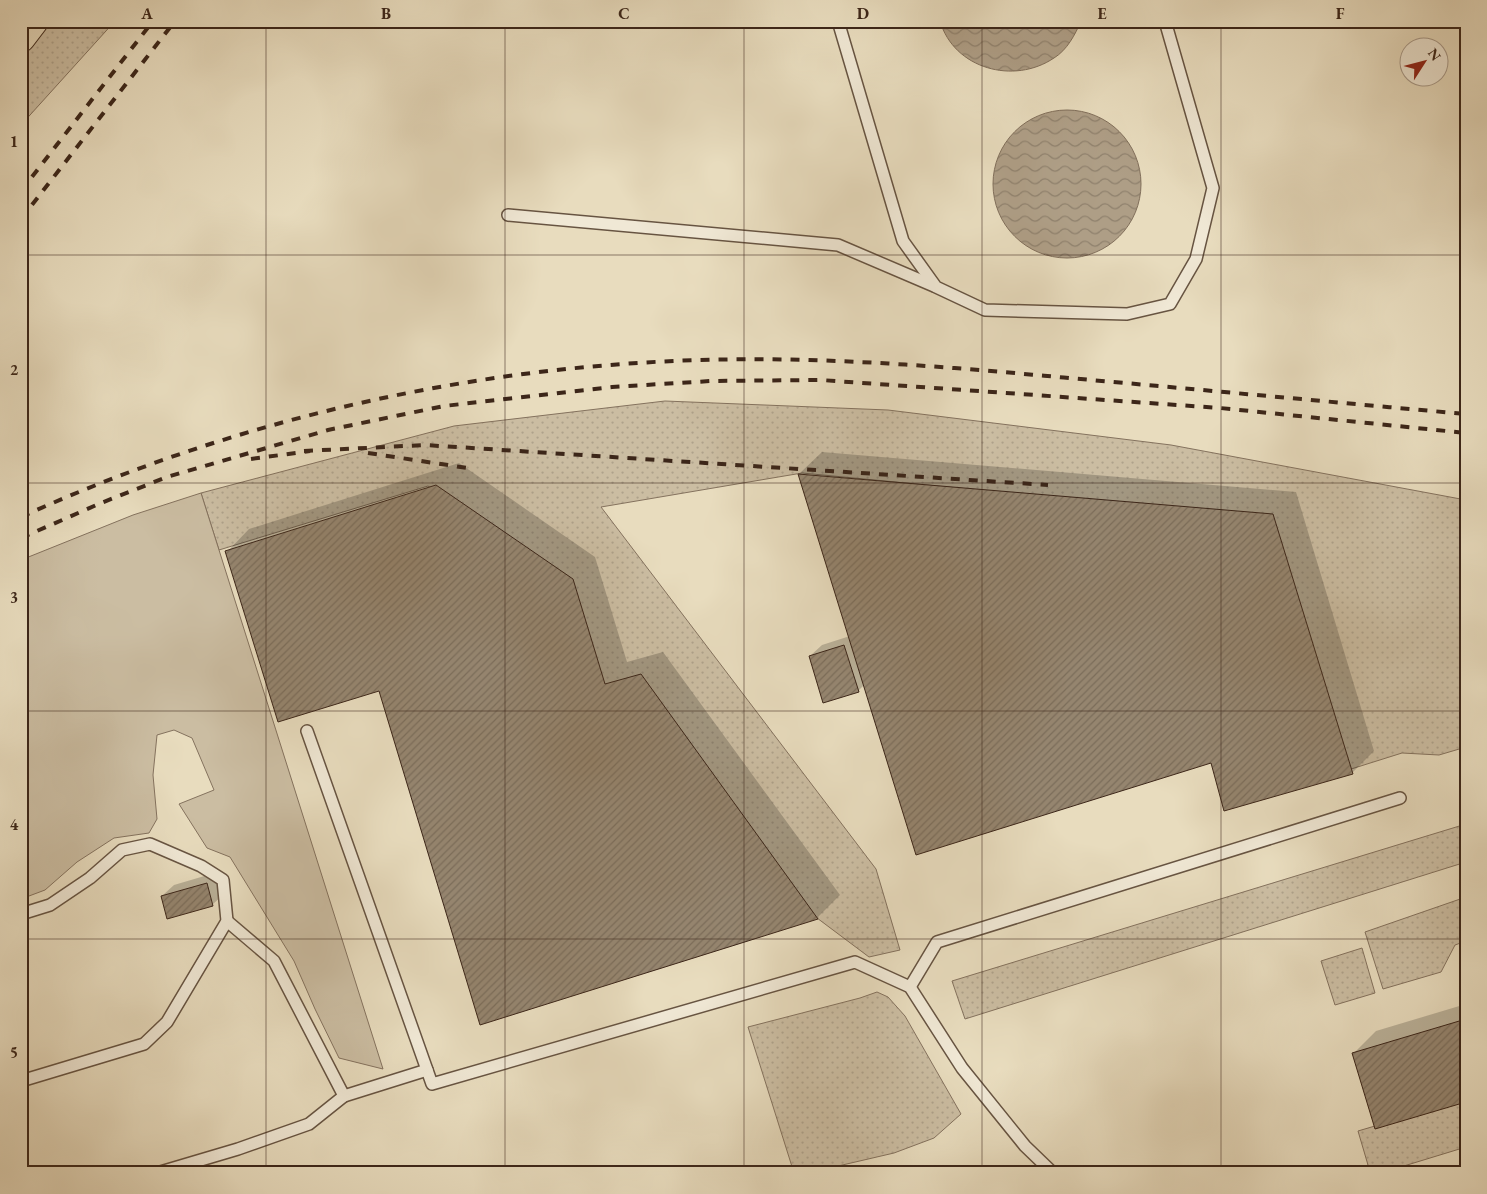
<svg xmlns="http://www.w3.org/2000/svg" width="1487" height="1194" viewBox="0 0 1487 1194" font-family="'EB Garamond',serif">
<style>
.grass{fill:url(#grass-dots);stroke:#84725e}
.park{fill:#cbbda2;stroke:#84725e}
.water{fill:url(#water-waves);stroke:#806e5a}
.shadow{fill:#0003}
.building{fill:url(#building-hatch);stroke:#3c2619}
.lines{fill:none;stroke-linecap:round;stroke-linejoin:round}
.lane-casing{stroke:#675442;stroke-width:14}
.highway-casing{stroke:#3c2619;stroke-width:30}
.lane{stroke:#f0e8d5;stroke-width:11}
.highway{stroke:#e8dcbe;stroke-width:28}
.rail{stroke:#3c2619;stroke-width:4;stroke-dasharray:9 9;stroke-linecap:butt}
.grid{fill:none;stroke:#3c2619;stroke-width:1;stroke-opacity:0.55}
.neatline{fill:none;stroke:#3c2619;stroke-width:2}
.grid-label{font-size:16px;text-anchor:middle;font-weight:bold;fill:#3c2619}
</style>
<defs>
<pattern id="grass-dots" width="8" height="8" patternUnits="userSpaceOnUse" patternTransform="scale(1.25)"><rect width="8" height="8" fill="#cbbda2"/><path d="M2 2h.1M6 6h.1" fill="none" stroke="#afa28b" stroke-width="1.8" stroke-linecap="round"/></pattern>
<pattern id="water-waves" width="16" height="10" patternUnits="userSpaceOnUse" patternTransform="scale(1.25)"><rect width="16" height="10" fill="#ae9e86"/><path d="M0 5q4-4 8 0t8 0" fill="none" stroke="#8f816d"/></pattern>
<pattern id="building-hatch" width="6" height="6" patternUnits="userSpaceOnUse" patternTransform="scale(1.25)"><rect width="6" height="6" fill="#95856f"/><path d="M-1 1l2-2M0 6l6-6M5 7l2-2" fill="none" stroke="#7b6d5a"/></pattern>
</defs>
<rect width="100%" height="100%" fill="#e8dcbe"/>
<filter id="stains"><feTurbulence type="fractalNoise" baseFrequency=".004" numOctaves="4"/><feColorMatrix values="0 0 0 0 .2 0 0 0 0 .09 0 0 0 0 .02 0 0 0 .5 -.17"/></filter>
<radialGradient id="worn" r=".72"><stop offset=".6" stop-color="#630" stop-opacity="0"/><stop offset="1" stop-color="#630" stop-opacity=".3"/></radialGradient>
<g class="grass">
<path d="M47,21H115L21,125V50Z"/>
<path d="M665,401L888,410L1171,445L1466,500V747L1439,755L1402,753L1348,770L1270,518L802,473L601,507L876,869L900,950L869,957L813,915L603,690L571,578L428,486L219,550L201,493L454,426Z"/>
<path d="M1466,824V862L965,1019L952,981Z"/>
<path d="M1466,897V941L1455,945L1441,972L1383,989L1365,932Z"/>
<path d="M1362,948L1375,993L1335,1005L1321,961Z"/>
<path d="M877,992L888,997L905,1016L961,1114L934,1138L894,1153L808,1173H794L748,1027L860,998Z"/>
<path d="M1466,1099V1147L1381,1173H1345L1368,1165L1358,1131Z"/>
</g>
<path class="park" d="M201,493L219,550L383,1069L339,1058L315,1009L294,961L230,857L207,848L179,804L214,790L192,738L174,730L157,735L153,775L157,819L149,833L114,838L77,862L45,890L21,899V560L133,515Z"/>
<g class="water">
<path d="M940,21H1081C1075,35 1067,50 1054,58C1014,85 954,69 940,21Z"/>
<circle cx="1067" cy="184" r="74"/>
</g>
<g class="shadow">
<path d="M822,452L1296,492L1374,751L1352,773L1212,762L864,685L858,691L810,656L822,645L850,636L799,474Z"/>
<path d="M459,463L595,557L627,662L663,652L840,895L817,918L481,1024L379,690L227,552L249,529Z"/>
<path d="M218,872L224,894L212,905L162,896L174,885Z"/>
<path d="M1466,1004V1101L1354,1053L1376,1031Z"/>
<path d="M737,1168L739,1173H719Z"/>
</g>
<g class="building">
<path d="M798,474L1273,514L1353,774L1224,811L1211,763L916,855Z"/>
<path d="M436,485L573,579L605,684L641,674L818,919L480,1025L379,691L278,722L225,551Z"/>
<path d="M844,645L859,692L823,703L809,656Z"/>
<path d="M207,883L213,906L167,919L161,896Z"/>
<path d="M1466,1019V1102L1375,1129L1352,1053Z"/>
</g>
<g class="lines">
<g class="lane-casing">
<g id="lane">
<path d="M838,21L903,241L936,287L985,310L1127,314L1170,304L1196,259L1213,188L1165,21"/>
<path d="M508,215L838,245L934,286"/>
<path d="M307,731L432,1084L855,962L910,987L962,1068L1025,1146L1053,1173"/>
<path d="M21,914L50,905L90,878L122,850L150,844L201,866L223,880L227,921L167,1022L144,1044L21,1081"/>
<path d="M227,921L274,961L344,1096L427,1070"/>
<path d="M910,987L937,942L1400,798"/>
<path d="M157,1173L238,1149L309,1124L344,1096"/>
</g>
</g>
<g class="highway-casing">
<path id="highway" d="M21,38L34,21"/>
</g>
<use href="#lane" class="lane"/>
<use href="#highway" class="highway"/>
<g class="rail">
<path d="M21,191L153,21"/>
<path d="M21,219L175,21"/>
<path d="M304,451L425,445L1048,485"/>
<path d="M368,453L474,469"/>
<path d="M251,459L310,451"/>
<path d="M21,517C235,420 465,367 700,360C831,356 961,368 1091,380C1216,391 1341,403 1466,414"/>
<path d="M21,538L101,503L167,477L328,430L444,406L612,387L711,381L821,380L1220,408L1466,433"/>
</g>
</g>
<path class="grid" d="M266,21V1173M505,21V1173M744,21V1173M982,21V1173M1221,21V1173M21,255H1466M21,483H1466M21,711H1466M21,939H1466"/>
<rect width="1487" height="1194" fill="none" stroke="#e8dcbe" stroke-width="55"/>
<g transform="translate(1424 62) rotate(54)"><circle r="24" fill="#f0e8d5" stroke="#a89a8a"/>
<path d="M0-4L9 19L0 12L-9 19Z" fill="#8f2418"/>
<text y="-8" font-size="14" font-weight="bold" text-anchor="middle" fill="#3c2619">N</text>
</g>
<rect x="28" y="28" width="1432" height="1138" class="neatline"/>
<g class="grid-label">
<text x="147" y="19">A</text>
<text x="386" y="19">B</text>
<text x="624" y="19">C</text>
<text x="863" y="19">D</text>
<text x="1102" y="19">E</text>
<text x="1340" y="19">F</text>
<text x="14" y="147">1</text>
<text x="14" y="375">2</text>
<text x="14" y="603">3</text>
<text x="14" y="830">4</text>
<text x="14" y="1058">5</text>
</g>
<rect width="100%" height="100%" filter="url(#stains)"/>
<rect width="100%" height="100%" fill="url(#worn)"/>
</svg>
